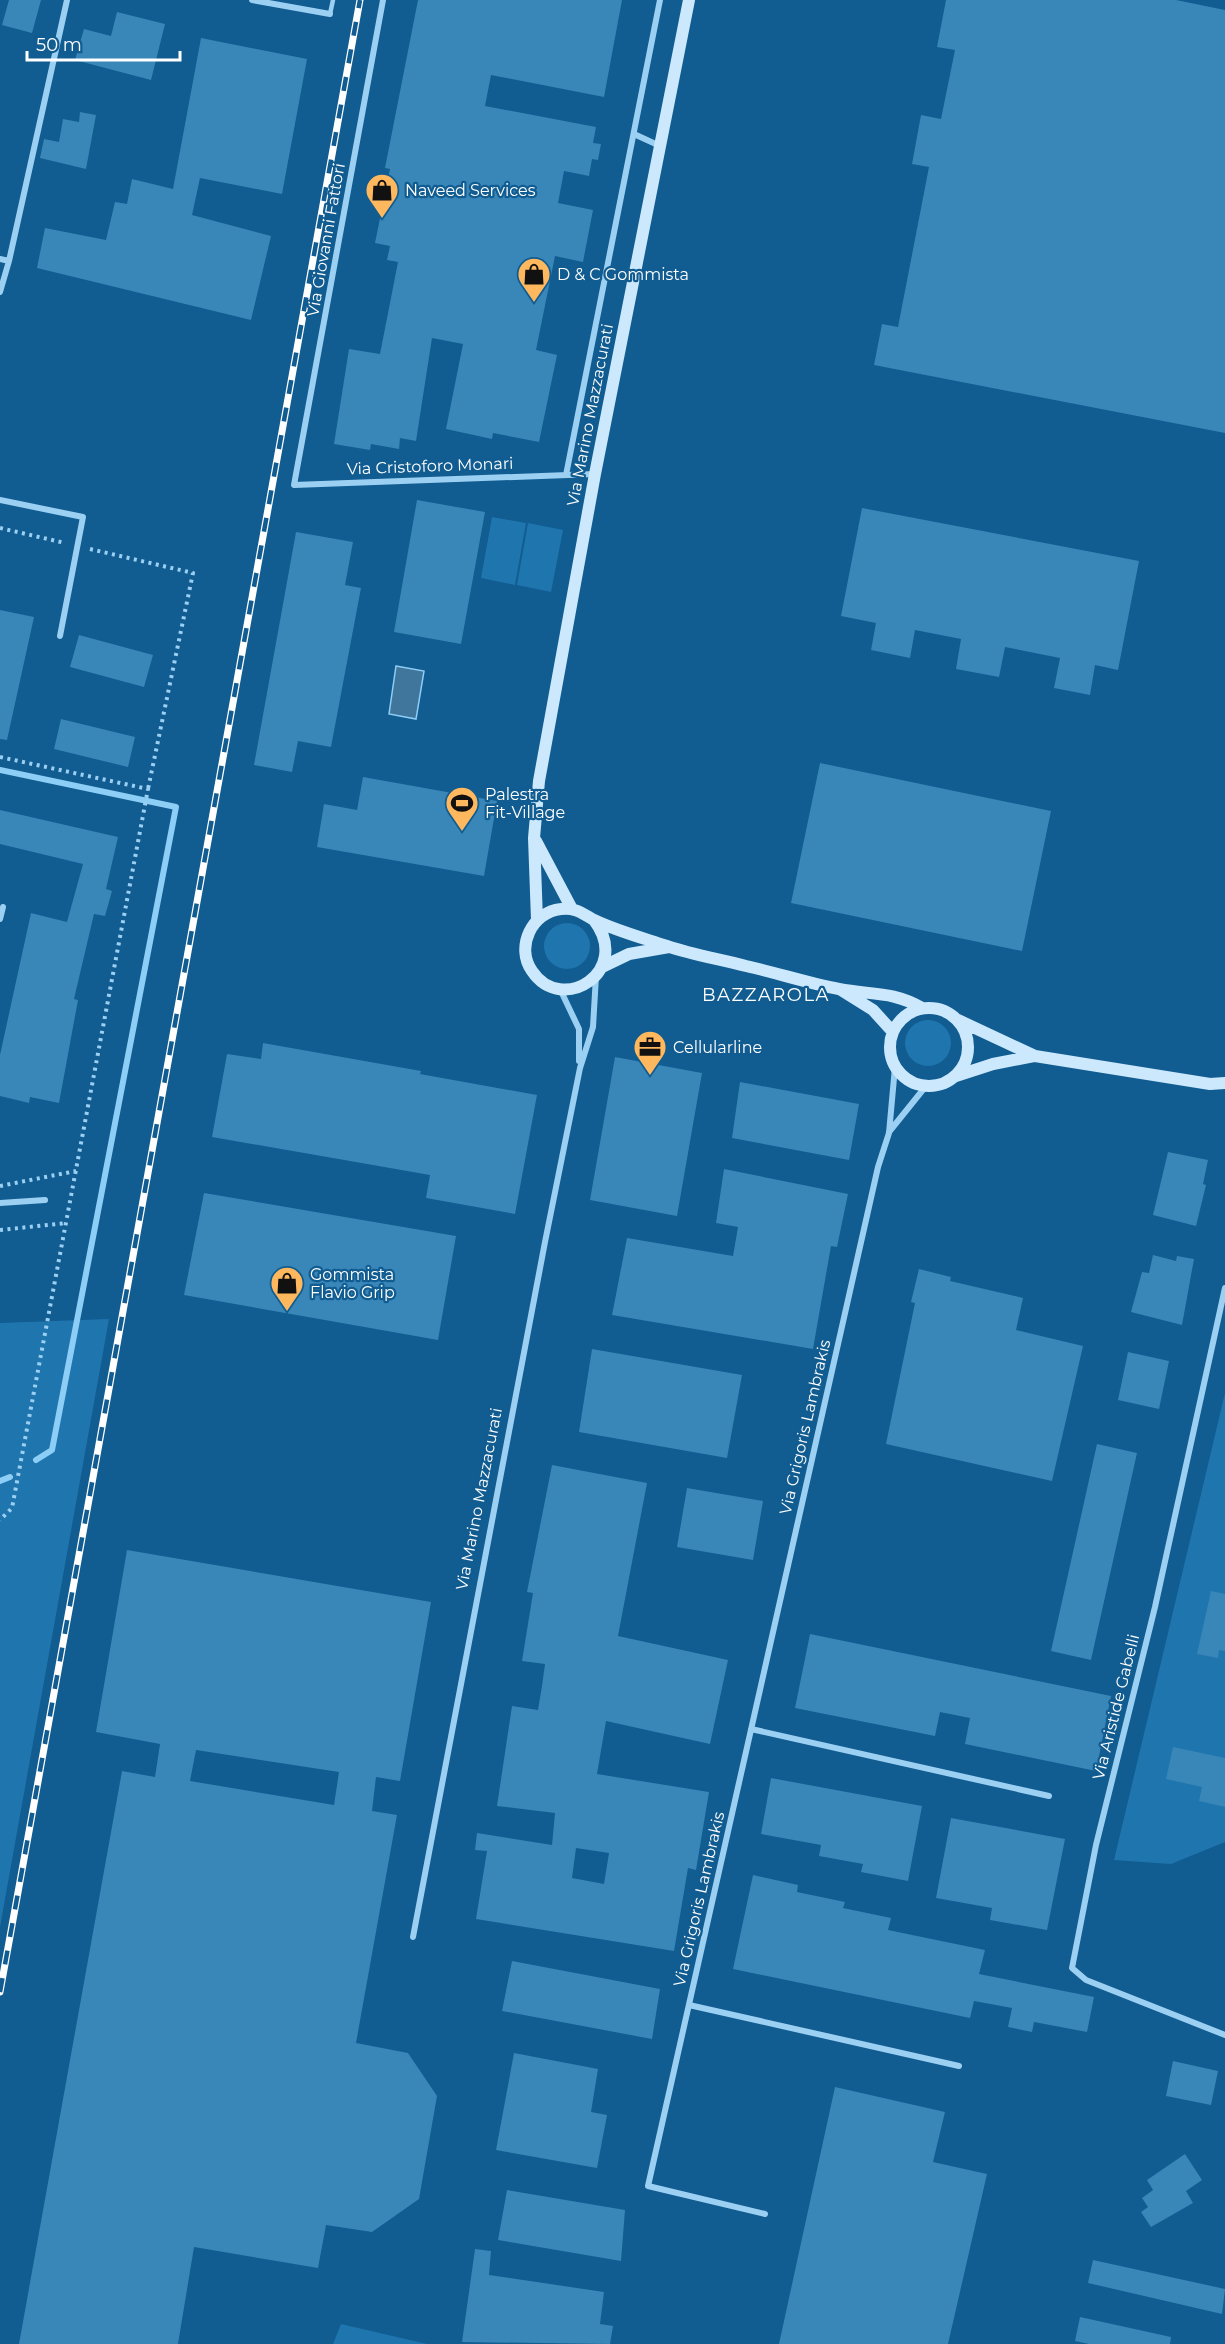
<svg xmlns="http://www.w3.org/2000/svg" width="1225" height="2344" viewBox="0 0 1225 2344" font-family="Montserrat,sans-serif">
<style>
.green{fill:#1f75ae}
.water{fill:#40769c;stroke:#8dcef6;stroke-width:1.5}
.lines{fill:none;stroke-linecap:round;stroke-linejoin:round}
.stream{stroke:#8dcef6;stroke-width:6}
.building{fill:#3986b9;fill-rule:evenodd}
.path{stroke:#9cd0f3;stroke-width:4;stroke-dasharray:3 4.5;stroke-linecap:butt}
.lane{stroke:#9cd0f3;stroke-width:4.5}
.street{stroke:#9cd0f3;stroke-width:6}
.secondary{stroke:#cbe8fd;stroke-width:12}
.rail-casing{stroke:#fff;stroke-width:7}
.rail{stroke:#115c91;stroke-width:4.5;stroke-dasharray:14;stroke-linecap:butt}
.labels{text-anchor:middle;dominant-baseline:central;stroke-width:4.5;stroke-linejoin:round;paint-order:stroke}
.poi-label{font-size:16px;fill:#fff;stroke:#115c91;text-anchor:start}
.street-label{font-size:16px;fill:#fff;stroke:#115c91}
.neighbourhood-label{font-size:18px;letter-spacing:1.5px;fill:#fff;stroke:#115c91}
</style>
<rect width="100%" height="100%" fill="#115c91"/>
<path class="green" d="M492,517L526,523L515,585L481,578Z
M528,523L563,530L551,592L517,585Z
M544 946a23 23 0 1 1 46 0a23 23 0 1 1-46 0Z
M905 1043a23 23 0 1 1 46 0a23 23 0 1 1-46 0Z
M109,1319L0,1927V1323Z
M1225,1393V1842L1171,1864L1114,1860Z
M341,2324L427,2344H333Z"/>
<path class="water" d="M396,666L424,671L416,719L389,714Z"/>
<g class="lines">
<path class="stream" d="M0,770L176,807L52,1450L36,1460
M0,1481L10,1477"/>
</g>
<path class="building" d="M9,0H41L32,33L2,25Z
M418,0H622L604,97L491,75L485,106L596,127L593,143L601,144L598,160L592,159L589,176L564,171L558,203L593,210L583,262L555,256L536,350L557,355L539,442L493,433L492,439L446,429L463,344L432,338L416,441L400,438L399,449L371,444L370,450L334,444L349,349L380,354L398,262L387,260L390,246L375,243L390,169L385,168Z
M946,0H1176L1225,10V433L874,365L882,324L898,327L929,167L912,164L921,115L941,119L955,50L937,47Z
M117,12L165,24L151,80L75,60L84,29L111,36Z
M201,38L307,59L282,194L200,178L192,215L271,236L251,320L37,268L45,228L106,240L115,202L127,204L132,179L173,189Z
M80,112L96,115L86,169L40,158L44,139L59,142L63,119L79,122Z
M417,500L485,512L461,644L394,632Z
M862,508L1139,561L1118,670L1095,665L1090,695L1054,688L1060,658L1005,647L999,677L956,669L961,639L915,630L910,658L871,650L876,623L841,616Z
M296,532L353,542L345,585L361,588L331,747L298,741L292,772L254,765Z
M0,610L34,617L7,740L0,739Z
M79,635L153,655L144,687L70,667Z
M61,719L135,737L128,767L54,749Z
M820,763L1051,811L1022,951L791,903Z
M363,777L497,801L484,876L317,847L324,804L357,810Z
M0,810L118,837L106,889L112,891L105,916L94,914L74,999L78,1000L59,1103L30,1097L29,1103L0,1096V1055L31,913L67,922L83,864L0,844Z
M263,1043L421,1071L420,1074L537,1095L515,1214L426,1198L430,1175L212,1137L227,1054L261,1059Z
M615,1057L702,1073L677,1216L590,1200Z
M740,1082L859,1104L849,1160L732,1138Z
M1168,1152L1208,1160L1203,1184L1206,1185L1196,1226L1153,1215Z
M724,1169L848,1194L837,1247L831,1246L813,1349L612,1315L627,1238L733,1256L738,1227L716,1223Z
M204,1193L456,1236L438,1340L184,1295Z
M1153,1255L1176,1261L1177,1256L1194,1259L1182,1325L1131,1312L1142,1272L1149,1273Z
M919,1269L951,1277L950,1281L1023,1298L1016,1330L1083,1346L1052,1481L886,1444L915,1303L911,1302Z
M592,1349L742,1375L727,1458L579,1432Z
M1128,1352L1169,1361L1159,1409L1118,1400Z
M1097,1444L1137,1453L1091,1660L1051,1651Z
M552,1465L647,1483L618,1636L728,1660L710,1744L606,1721L597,1774L709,1792L696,1870L688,1868L674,1951L476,1919L487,1851L475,1850L477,1833L552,1845L555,1813L497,1806L512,1706L538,1710L542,1686L545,1664L522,1661L533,1593L527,1592ZM576,1848L609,1853L604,1884L572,1878Z
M687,1488L763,1501L753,1560L677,1547Z
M127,1550L431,1602L400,1781L376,1777L372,1811L397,1815L356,2043L408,2053L437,2096L419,2199L372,2232L326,2225L318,2268L194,2247L178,2344H19L122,1771L155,1777L160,1744L96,1732ZM196,1750L339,1772L334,1805L190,1781Z
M1211,1591L1225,1594V1651L1219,1650L1218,1658L1197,1654Z
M810,1634L1111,1696L1096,1771L965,1744L970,1718L940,1712L935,1736L795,1708Z
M1173,1747L1225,1758V1807L1199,1801L1202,1787L1166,1779Z
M771,1778L922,1806L908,1881L861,1872L863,1864L819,1856L821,1845L761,1834Z
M951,1818L1065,1839L1047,1930L990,1920L992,1908L936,1898Z
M753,1875L798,1885L797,1892L845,1902L843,1908L891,1918L888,1930L985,1950L979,1974L1094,1997L1087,2032L1034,2022L1032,2032L1008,2027L1012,2008L974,2001L970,2018L733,1969Z
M512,1961L660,1989L652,2039L502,2011Z
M514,2053L598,2069L591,2112L607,2115L597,2168L496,2150Z
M1173,2061L1218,2071L1211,2105L1166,2096Z
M835,2087L945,2112L933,2162L987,2174L948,2344H779Z
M1185,2154L1202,2180L1186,2191L1193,2203L1151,2227L1141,2212L1148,2207L1142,2198L1153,2190L1147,2180Z
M507,2190L625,2210L621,2261L498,2240Z
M475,2249L491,2251L489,2275L604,2292L600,2324L613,2326L610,2344L462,2342Z
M1093,2260L1225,2289L1222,2314L1088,2283Z
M1080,2317L1171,2337L1170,2344H1089L1075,2341Z"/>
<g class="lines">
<path class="path" d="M0,528L65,543
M90,549L193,573L148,789
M0,757L148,789L12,1508L0,1520
M0,1186L76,1171
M0,1230L67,1223"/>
<path class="lane" d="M330,14L333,0"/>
<path class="street" d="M252,0L330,14
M383,0L294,485L595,474
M634,134L660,146
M0,259L9,261L67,0
M0,292L9,261
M566,475L660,0
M0,500L83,517L60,636
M0,919L3,907
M560,989L579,1029V1061
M889,1132L926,1086
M0,1203L45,1200
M1225,1288L1155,1607L1096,1845L1072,1968L1086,1980L1225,2035
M751,1729L1049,1796
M413,1937L545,1242L580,1068L593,1027L596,976
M689,2005L959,2066
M765,2214L648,2186L878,1167L889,1133L895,1067"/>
<path class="secondary" d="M536,841L572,909
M537,920L534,838L539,781L595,474L689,0
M594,920C633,971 562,1016 532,971C515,947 532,912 561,909C575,907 583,914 594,920C617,931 643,938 667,946C693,955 720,959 746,966C777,973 808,983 839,989C871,995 893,991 922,1008
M602,967L629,954L669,947
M841,990L873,1010L892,1031
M890 1047a39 39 0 1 1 78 0a39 39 0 1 1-78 0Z
M958,1020L1035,1056L1210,1084L1225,1083
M956,1076L993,1064L1034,1056"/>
<defs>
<path id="rail" d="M0,1992L360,0"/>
</defs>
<use href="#rail" class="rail-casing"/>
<use href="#rail" class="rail"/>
</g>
<defs>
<symbol id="shop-pin" viewBox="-11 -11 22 30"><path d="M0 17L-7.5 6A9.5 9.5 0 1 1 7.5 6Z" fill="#ffb85d" stroke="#115c91"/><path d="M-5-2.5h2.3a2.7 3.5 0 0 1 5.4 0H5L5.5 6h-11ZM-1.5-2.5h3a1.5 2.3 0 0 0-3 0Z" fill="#111"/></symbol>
<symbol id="stadium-pin" viewBox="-11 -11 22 30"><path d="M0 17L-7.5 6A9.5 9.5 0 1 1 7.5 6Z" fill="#ffb85d" stroke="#115c91"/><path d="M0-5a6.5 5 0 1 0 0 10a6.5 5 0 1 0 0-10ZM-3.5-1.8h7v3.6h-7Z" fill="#111"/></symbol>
<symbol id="office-pin" viewBox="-11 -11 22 30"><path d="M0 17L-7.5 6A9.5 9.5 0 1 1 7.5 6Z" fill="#ffb85d" stroke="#115c91"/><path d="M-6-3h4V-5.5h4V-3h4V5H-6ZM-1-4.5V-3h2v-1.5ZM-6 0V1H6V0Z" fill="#111"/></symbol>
</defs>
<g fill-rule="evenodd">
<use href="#shop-pin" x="363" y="171" width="38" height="52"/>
<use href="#shop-pin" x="515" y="255" width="38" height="52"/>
<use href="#stadium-pin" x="443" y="784" width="38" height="52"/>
<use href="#office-pin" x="631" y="1028" width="38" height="52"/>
<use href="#shop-pin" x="268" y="1264" width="38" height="52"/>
</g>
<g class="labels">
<g class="poi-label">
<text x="405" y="190">Naveed Services</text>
<text x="557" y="274">D &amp; C Gommista</text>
<text x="485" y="794">Palestra<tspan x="485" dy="18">Fit-Village</tspan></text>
<text x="673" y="1047">Cellularline</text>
<text x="310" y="1274">Gommista<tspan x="310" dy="18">Flavio Grip</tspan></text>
</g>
<g class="street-label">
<text transform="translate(326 240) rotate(-80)">Via Giovanni Fattori</text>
<text transform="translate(590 415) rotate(-79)">Via Marino Mazzacurati</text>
<text transform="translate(430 466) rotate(-2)">Via Cristoforo Monari</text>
<text transform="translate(805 1427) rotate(-77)">Via Grigoris Lambrakis</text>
<text transform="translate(479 1499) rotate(-79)">Via Marino Mazzacurati</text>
<text transform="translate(1116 1707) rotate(-76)">Via Aristide Gabelli</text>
<text transform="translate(699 1899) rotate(-77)">Via Grigoris Lambrakis</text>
</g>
<g class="neighbourhood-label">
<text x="766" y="995">BAZZAROLA</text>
</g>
</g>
<path d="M27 51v9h153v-9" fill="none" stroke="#ffffff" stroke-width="3"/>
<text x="36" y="51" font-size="18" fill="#ffffff" stroke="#115c91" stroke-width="4.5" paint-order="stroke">50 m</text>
</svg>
